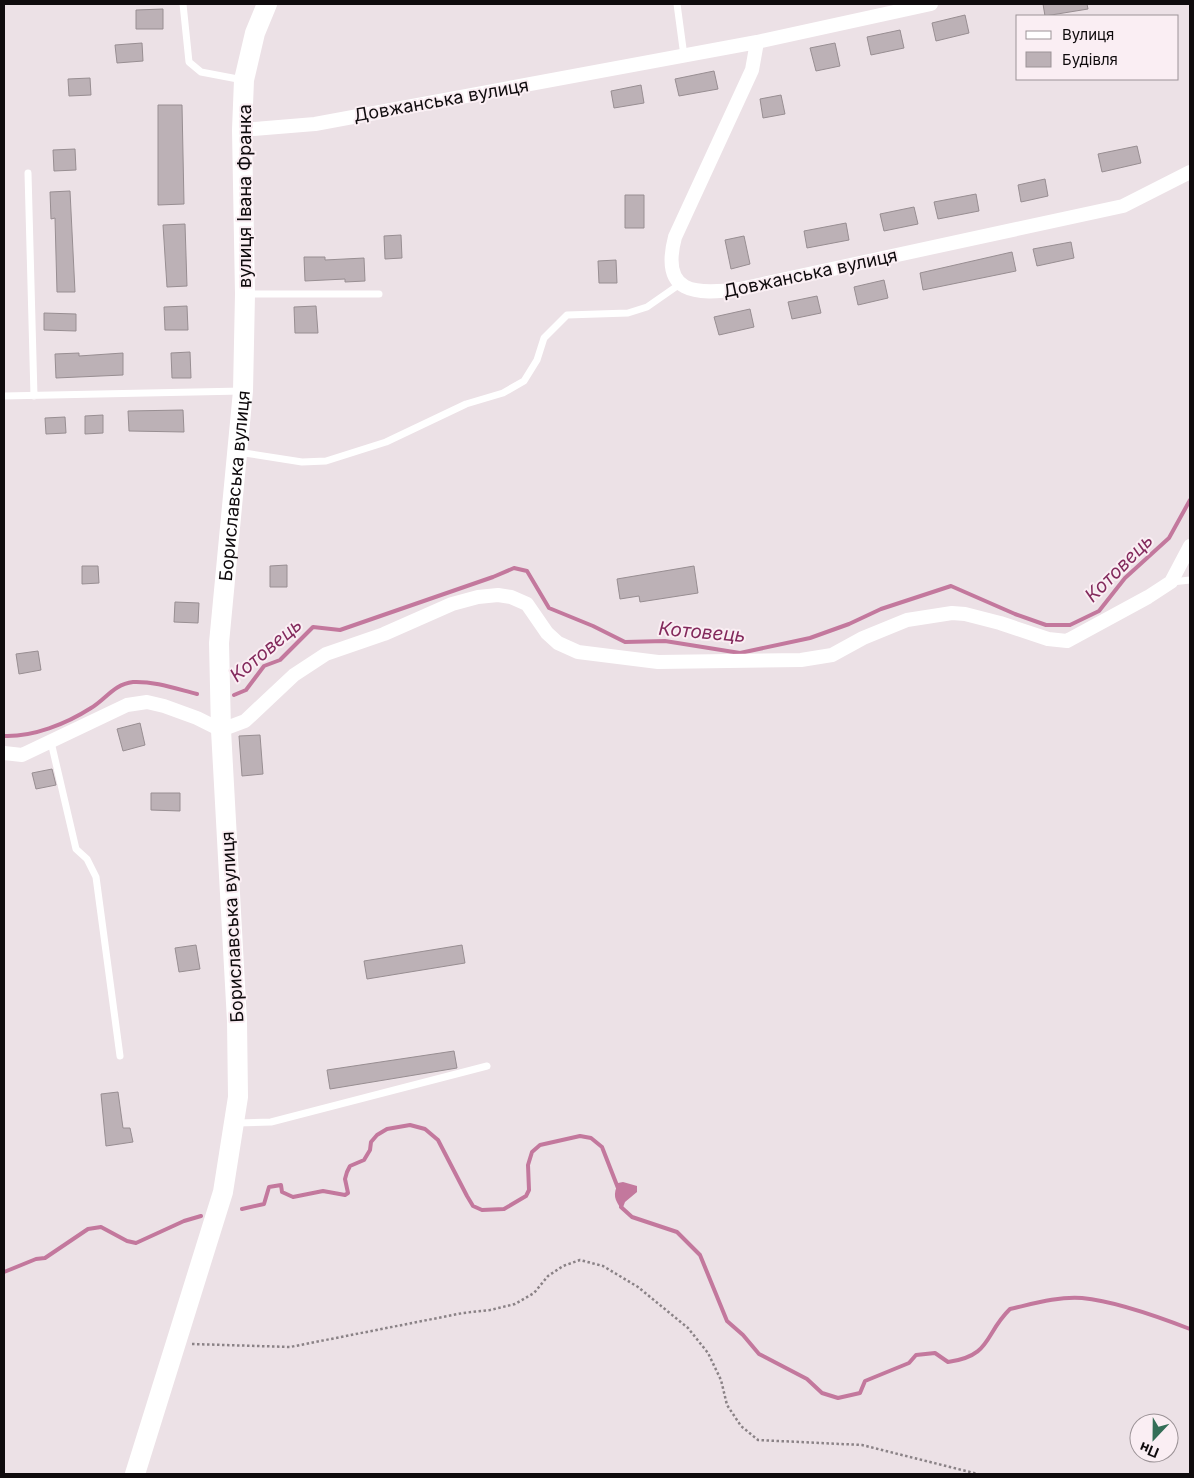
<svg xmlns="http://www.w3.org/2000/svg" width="1194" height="1478" viewBox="0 0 1194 1478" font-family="Inter,sans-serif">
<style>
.water{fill:#c3789d}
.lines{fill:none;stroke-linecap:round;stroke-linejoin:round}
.stream{stroke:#c3789d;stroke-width:4}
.building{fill:#bcb1b6;stroke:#988e92}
.path{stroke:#8a8286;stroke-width:2.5;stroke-dasharray:2.5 2.5;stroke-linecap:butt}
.service{stroke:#fff;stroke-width:7}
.minor{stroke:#fff;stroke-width:14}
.secondary{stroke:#fff;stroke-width:20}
.labels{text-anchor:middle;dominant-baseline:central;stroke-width:4;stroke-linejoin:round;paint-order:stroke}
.street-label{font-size:18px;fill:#0f0b0d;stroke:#faeef3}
.water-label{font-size:19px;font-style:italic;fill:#83295c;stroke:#faeef3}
</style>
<rect width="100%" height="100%" fill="#ece1e6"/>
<path class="water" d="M623,1182L637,1186V1192L625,1202L622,1210C614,1199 613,1195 618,1183Z"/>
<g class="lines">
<path class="stream" d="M234,695L246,690L264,666L280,660L313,627L340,630L493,577L514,568L527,571L549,608L593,626L625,642L665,641L740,653L810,638L849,624L881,609L951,586L1015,614L1046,625H1070L1099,611L1125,578L1169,538L1190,500
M4,736C33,737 66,724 91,708C106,699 114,684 133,682C154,681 177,689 197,694
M621,1207L632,1217L677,1232L700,1255L727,1321L743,1335L759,1354L807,1379L822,1393L838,1398L860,1393L865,1381L909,1363L916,1355L935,1353L948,1362C992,1356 984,1334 1010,1309C1032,1304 1059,1296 1082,1298C1115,1301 1159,1317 1190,1329
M242,1209L264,1204L269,1187L281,1185L282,1192L293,1197L323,1191L345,1195L348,1193L345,1179L347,1172L350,1166L364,1160L370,1150L371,1142L377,1135L387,1129L410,1125L425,1129L438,1140L467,1196L473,1206L482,1210L504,1209L526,1196L529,1190L528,1165L532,1152L540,1145L580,1136L591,1138L602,1147L618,1188
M4,1272L36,1259L45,1258L88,1229L101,1227L127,1241L136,1243L184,1221L201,1216"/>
</g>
<path class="building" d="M1043,4H1087L1088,9L1045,16Z
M163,9V29H136V10Z
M965,15L969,33L936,41L932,23Z
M900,30L904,48L871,55L867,37Z
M142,43L143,61L117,63L115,45Z
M835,43L840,66L816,71L810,48Z
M714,71L718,89L679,96L675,79Z
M90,78L91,95L69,96L68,79Z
M641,85L644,103L614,108L611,91Z
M781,95L785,114L763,118L760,99Z
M158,105H182L184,204L158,205Z
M1137,146L1141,163L1102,172L1098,154Z
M75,149L76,170L54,171L53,150Z
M1045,179L1048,196L1021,202L1018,185Z
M70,191L75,292H57L55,218L51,219L50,192Z
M976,194L979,211L938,219L934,202Z
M625,195H644V228H625Z
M914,207L918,224L884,231L880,214Z
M846,223L849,240L807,248L804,231Z
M185,224L187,286L167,287L163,225Z
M401,235L402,258L385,259L384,236Z
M744,236L750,264L731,269L725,240Z
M1071,242L1074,258L1037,266L1033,249Z
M1012,252L1016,271L923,290L920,273Z
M304,257H325V260L364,258L365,281L345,282V279L305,281Z
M616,260L617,283H599L598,261Z
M884,280L888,298L858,305L854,287Z
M817,296L821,313L792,319L788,302Z
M187,306L188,330H165L164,307Z
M316,306L318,333H295L294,307Z
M750,309L754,327L719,335L714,317Z
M44,313L76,314V331L44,330Z
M190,352L191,378H172L171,353Z
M79,353V356L123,353V375L56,378L55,354Z
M183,410L184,432L129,431L128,411Z
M103,415V433L85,434V416Z
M65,417L66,433L46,434L45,418Z
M287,565V587H270V566Z
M82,566H98L99,583L82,584Z
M694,566L698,593L640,602L639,596L620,599L617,579Z
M175,602L199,603L198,623L174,622Z
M38,651L41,670L19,674L16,654Z
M140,723L145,745L123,751L117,729Z
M260,735L263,774L242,776L239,736Z
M52,769L56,785L36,789L32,773Z
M151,793H180V811L151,810Z
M196,945L200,969L179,972L175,948Z
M462,945L465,963L367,979L364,961Z
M454,1051L457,1068L330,1089L327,1070Z
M118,1092L123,1128H130L133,1142L106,1146L101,1094Z"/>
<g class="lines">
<path class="path" d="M192,1344L290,1347L463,1313L490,1310L515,1304L534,1293L548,1276L563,1266L580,1260L603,1266L638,1287L688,1328L708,1353L721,1380L727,1405L741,1426L758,1440L862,1445L978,1474"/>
<path class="service" d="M183,4L189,62L201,72L243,80
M677,4L684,56
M28,173L34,396
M246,294H379
M4,396L242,391
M238,452L302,462L326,461L386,442L466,404L503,393L524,381L537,360L544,338L567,315L628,313L647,307L680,284
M1172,582L1190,580
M51,742L76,849L87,859L96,877L120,1056
M237,1123L271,1122L487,1066"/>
<path class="minor" d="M757,42L752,70L675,237C660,294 695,295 740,289L1123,206L1190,172
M242,130L315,124L757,42L931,4
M4,753L22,755L127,705L147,702L164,706L197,718L221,730L245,721L294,675L326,654L384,634L452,604L478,597L498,595L511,597L527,604L547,633L558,643L578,652L658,662L801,660L832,655L863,638L907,620L952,613L965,614L1000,623L1048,639L1067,641L1148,597L1171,582L1190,546"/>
<path class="secondary" id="s1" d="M135,1474L223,1192L238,1097L237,1021L221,730L219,643L243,391L245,294L242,130L244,80L255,33L267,4"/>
</g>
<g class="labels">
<g class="street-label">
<text transform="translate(441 100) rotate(-10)">Довжанська вулиця</text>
<text transform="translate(244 196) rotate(-90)">вулиця Івана Франка</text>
<text transform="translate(810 273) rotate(-12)">Довжанська вулиця</text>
<text stroke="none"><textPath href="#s1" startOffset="1004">Бориславська вулиця</textPath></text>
<text transform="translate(232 927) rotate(-93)">Бориславська вулиця</text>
</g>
<g class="water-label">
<text transform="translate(1119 568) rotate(-45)">Котовець</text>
<text transform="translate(702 632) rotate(5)">Котовець</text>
<text transform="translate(266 650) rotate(-40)">Котовець</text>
</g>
</g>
<rect width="1194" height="1478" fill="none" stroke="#0f0b0d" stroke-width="10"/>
<rect x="1016" y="15" width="162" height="65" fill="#faeef3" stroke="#9c9397"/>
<rect x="1026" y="31" width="25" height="8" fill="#ffffff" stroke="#9c9397"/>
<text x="1062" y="40" font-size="15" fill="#0f0b0d">Вулиця</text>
<rect x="1026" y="52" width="25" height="15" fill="#bcb1b6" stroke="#9c9397"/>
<text x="1062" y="65" font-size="15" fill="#0f0b0d">Будівля</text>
<g transform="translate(1154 1438) rotate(202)"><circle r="24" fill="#faeef3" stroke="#9c9397"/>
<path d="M0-4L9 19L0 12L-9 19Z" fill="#346e57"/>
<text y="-8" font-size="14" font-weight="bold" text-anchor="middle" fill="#0f0b0d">Пн</text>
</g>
</svg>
